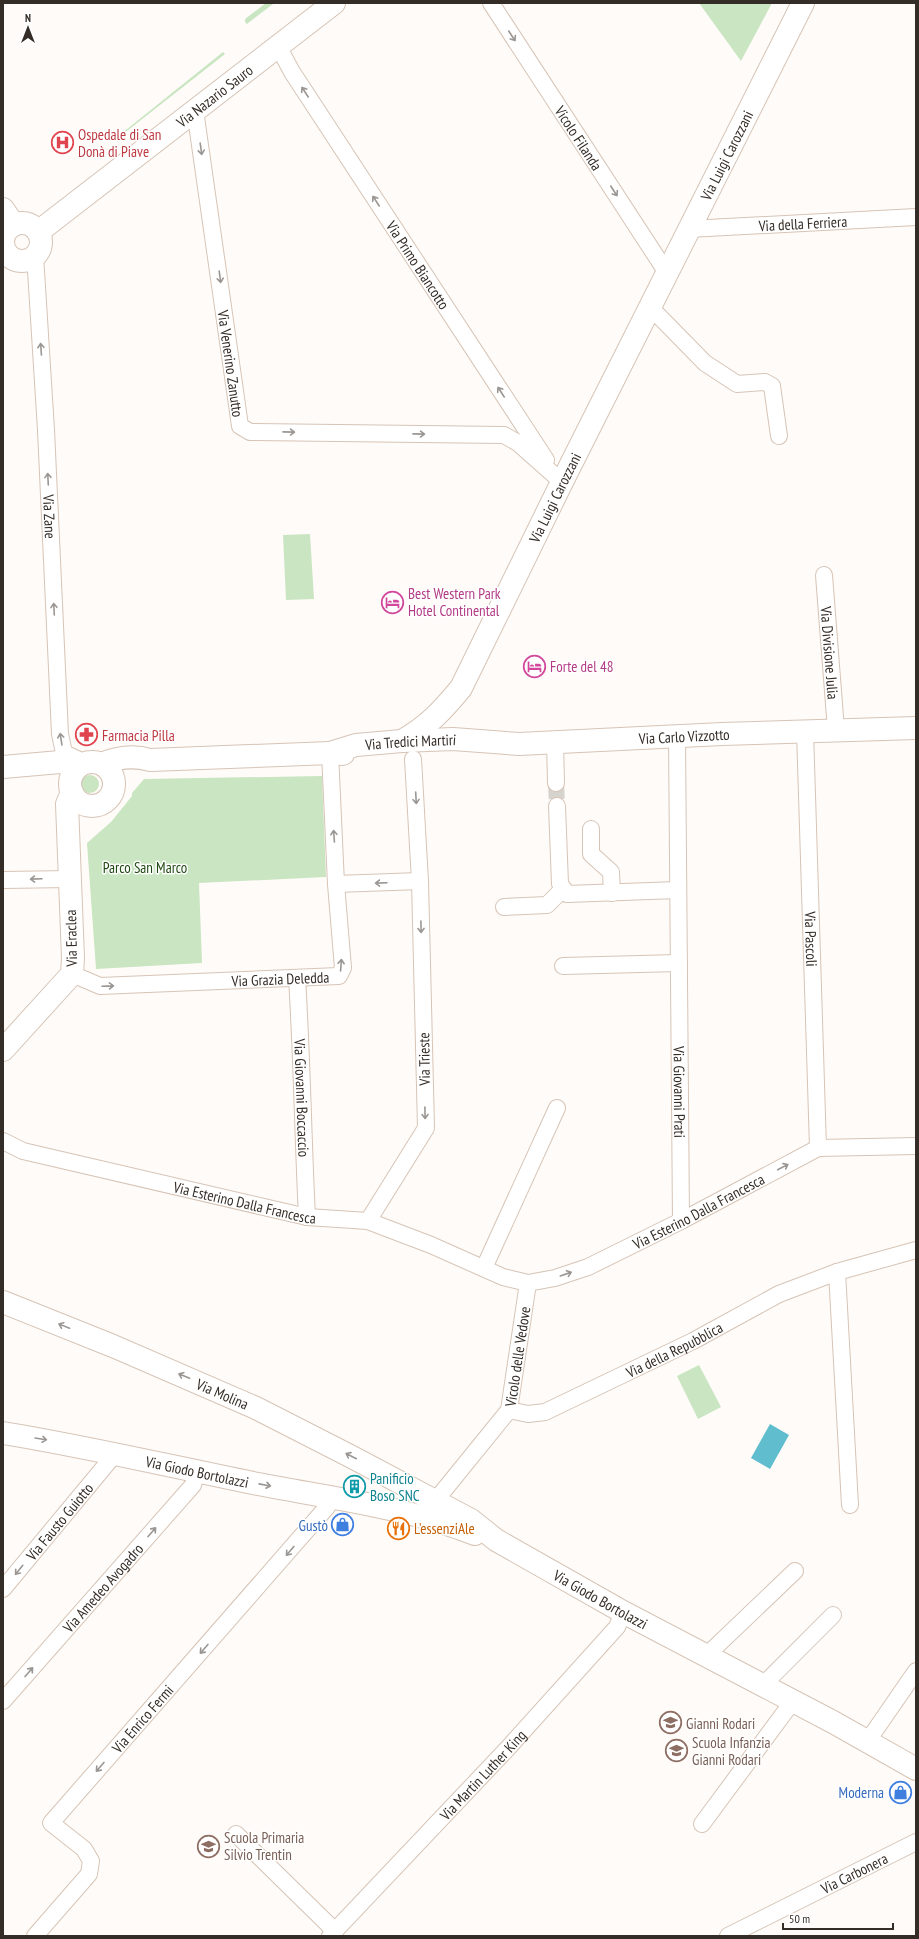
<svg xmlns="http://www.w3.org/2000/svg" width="919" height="1939" viewBox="0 0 919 1939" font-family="'PT Sans Narrow',sans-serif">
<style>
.green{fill:#c9e5c1}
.water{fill:#5fbdcd}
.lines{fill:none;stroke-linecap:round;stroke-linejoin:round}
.street-tunnel{stroke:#d6d2ce;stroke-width:16;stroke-dasharray:16 8;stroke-linecap:butt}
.street-casing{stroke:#d6c4b6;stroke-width:18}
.secondary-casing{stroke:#d6c4b6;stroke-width:24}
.street{stroke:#fff;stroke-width:16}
.secondary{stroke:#fff;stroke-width:22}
.oneway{stroke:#9a9693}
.labels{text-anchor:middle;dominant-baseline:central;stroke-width:3;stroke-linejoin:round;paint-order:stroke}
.street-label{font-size:15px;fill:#342d27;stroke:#fff}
.health-label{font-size:15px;fill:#be3a42;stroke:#fff;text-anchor:start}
.hotel-label{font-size:15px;fill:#b23c85;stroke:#fff;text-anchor:start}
.park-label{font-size:15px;fill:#1e4911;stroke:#fff}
.culture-label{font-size:15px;fill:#0d838f;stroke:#fff;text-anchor:start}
.shop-label{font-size:15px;fill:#366cbe;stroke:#fff;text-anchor:end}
.food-label{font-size:15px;fill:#c56008;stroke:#fff;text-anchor:start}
.education-label{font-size:15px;fill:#785e54;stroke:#fff;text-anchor:start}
</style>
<rect width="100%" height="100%" fill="#fffbf8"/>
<path class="green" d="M266,3L273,4L247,24L245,22V19Z
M699,3H772L741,61Z
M223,52L225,54L118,138H116Z
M310,534L314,599L286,600L283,535Z
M81 784a9 9 0 1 1 18 0a9 9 0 1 1-18 0Z
M322,776L326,877L199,883L202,963L96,969L87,843L111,822L132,796V793L144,779Z
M699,1365L721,1407L698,1419L677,1376Z"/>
<path class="water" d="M770,1424L789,1435L770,1469L751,1458Z"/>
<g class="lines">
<path class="street-tunnel" d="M556,783L557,806"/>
<defs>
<g id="street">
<path id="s1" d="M491,3L667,273"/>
<path id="s2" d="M278,46L292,72L546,460"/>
<path id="s3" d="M195,110L240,426L250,432L504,435L518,443L562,482"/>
<path id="s4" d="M689,229L916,217"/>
<path id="s5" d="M35,255L46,430L60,734L64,753L81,761"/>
<path d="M650,307L705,363L737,384L765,382L772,386L779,436"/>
<path id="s6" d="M824,575L836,730"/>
<path id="s7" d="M805,731L818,1148"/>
<path id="s8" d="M677,736L681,1221"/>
<path d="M555,742L556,783"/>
<path d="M557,806L560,884L567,894L678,890"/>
<path d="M591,829V854L611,872L612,893"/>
<path d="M3,880L70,879"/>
<path d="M336,884L420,881"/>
<path d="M504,907L547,905L563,889"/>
<path d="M563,966L679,963"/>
<path id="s9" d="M72,974L100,986L339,976L343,968L336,884L330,753"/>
<path id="s10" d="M297,978C302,1058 303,1138 307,1217"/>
<path id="s11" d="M3,1141L23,1151L307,1217L368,1221L431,1245L503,1277L528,1283L555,1278L588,1267L681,1221L818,1148L916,1146"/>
<path d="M368,1221L426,1128L420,881L413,759"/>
<path d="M484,1268L557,1108"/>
<path d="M837,1272L850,1505"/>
<path id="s12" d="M509,1410L528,1414L545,1412L693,1341L779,1294L837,1272L916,1250"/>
<path id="s13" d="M436,1500L509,1410L528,1283"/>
<path id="s14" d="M3,1589L110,1460L113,1453"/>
<path d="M706,1656L795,1571"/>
<path d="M763,1685L833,1615"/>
<path id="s15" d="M3,1701L193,1485L197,1472"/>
<path d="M867,1742L916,1671"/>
<path d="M702,1824L793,1701"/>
<path d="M236,1834L335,1931"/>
<path id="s16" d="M35,1936L89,1874L91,1861L84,1849L51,1823L327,1507L332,1499"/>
<path id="s17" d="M330,1936L508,1748L617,1627L623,1612"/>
<path id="s18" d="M728,1936L916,1842"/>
</g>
<g id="secondary">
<path d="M3,209L14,225"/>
<circle cx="22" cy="242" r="19"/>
<path id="s19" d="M38,232L334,3"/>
<path id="s20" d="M402,741C428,726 442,711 461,688L562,482L803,3"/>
<path id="s21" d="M330,753L356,745L402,741L453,739L519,744L722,734L916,728"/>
<circle cx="92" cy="784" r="22"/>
<path d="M102,764C118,757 133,755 150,760L330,753L343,754"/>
<path d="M3,767L60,762L81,764"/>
<path d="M3,1050L72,974L73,958L67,804L72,792"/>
<path id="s22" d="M3,1302L113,1346L256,1408L350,1456L471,1520L496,1540L623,1612L833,1722L916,1769"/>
<path id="s23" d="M3,1433C89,1447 173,1467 258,1484C330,1498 406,1507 475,1534"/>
</g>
</defs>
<use href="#street" class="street-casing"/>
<use href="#secondary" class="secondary-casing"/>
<use href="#street" class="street"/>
<use href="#secondary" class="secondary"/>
</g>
<defs><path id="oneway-shaft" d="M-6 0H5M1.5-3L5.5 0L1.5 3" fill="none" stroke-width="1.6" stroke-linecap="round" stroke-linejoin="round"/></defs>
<g class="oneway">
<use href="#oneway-shaft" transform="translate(512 36) rotate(57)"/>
<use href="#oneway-shaft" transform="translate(305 92) rotate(-123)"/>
<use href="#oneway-shaft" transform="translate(201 149) rotate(82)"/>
<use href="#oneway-shaft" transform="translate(614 191) rotate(57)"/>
<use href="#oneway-shaft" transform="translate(376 201) rotate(-123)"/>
<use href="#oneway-shaft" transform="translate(220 277) rotate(82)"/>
<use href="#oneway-shaft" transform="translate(41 349) rotate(-94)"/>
<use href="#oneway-shaft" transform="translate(501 392) rotate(-123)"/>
<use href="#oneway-shaft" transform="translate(289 432) rotate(1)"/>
<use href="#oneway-shaft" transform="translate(419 434) rotate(1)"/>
<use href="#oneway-shaft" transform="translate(48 479) rotate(-93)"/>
<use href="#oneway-shaft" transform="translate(54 609) rotate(-93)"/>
<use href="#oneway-shaft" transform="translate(61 739) rotate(-99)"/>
<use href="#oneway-shaft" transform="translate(416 798) rotate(87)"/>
<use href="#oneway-shaft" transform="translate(334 836) rotate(-94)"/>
<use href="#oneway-shaft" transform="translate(36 879) rotate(178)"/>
<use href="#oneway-shaft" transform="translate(381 883) rotate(178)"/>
<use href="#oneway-shaft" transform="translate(421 927) rotate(89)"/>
<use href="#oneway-shaft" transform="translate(341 965) rotate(-86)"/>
<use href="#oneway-shaft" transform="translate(108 986) rotate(-2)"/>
<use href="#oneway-shaft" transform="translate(425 1113) rotate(89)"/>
<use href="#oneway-shaft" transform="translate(783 1167) rotate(-28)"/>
<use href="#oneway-shaft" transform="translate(566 1274) rotate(-19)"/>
<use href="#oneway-shaft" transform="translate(64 1326) rotate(-158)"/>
<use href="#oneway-shaft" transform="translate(184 1376) rotate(-157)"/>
<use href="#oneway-shaft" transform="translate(41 1439) rotate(9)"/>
<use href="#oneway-shaft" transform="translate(351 1456) rotate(-153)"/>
<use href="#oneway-shaft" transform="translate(265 1485) rotate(11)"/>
<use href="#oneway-shaft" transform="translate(152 1532) rotate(-49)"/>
<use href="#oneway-shaft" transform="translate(290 1551) rotate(130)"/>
<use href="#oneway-shaft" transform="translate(19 1570) rotate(129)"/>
<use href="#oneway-shaft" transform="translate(204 1649) rotate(131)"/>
<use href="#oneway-shaft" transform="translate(29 1672) rotate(-49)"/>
<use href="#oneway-shaft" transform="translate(100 1767) rotate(131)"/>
</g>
<defs>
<symbol id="hospital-ring" viewBox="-11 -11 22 22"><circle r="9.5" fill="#fff" stroke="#e0444e" stroke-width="1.5"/><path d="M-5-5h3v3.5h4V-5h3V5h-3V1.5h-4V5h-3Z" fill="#e0444e"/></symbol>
<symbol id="hotel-ring" viewBox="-11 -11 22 22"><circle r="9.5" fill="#fff" stroke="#d1479c" stroke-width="1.5"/><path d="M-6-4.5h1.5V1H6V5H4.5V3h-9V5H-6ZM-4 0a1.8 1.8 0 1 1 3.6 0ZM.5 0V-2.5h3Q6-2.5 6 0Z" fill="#d1479c"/></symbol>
<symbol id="pharmacy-ring" viewBox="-11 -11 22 22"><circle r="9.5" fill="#fff" stroke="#e0444e" stroke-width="1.5"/><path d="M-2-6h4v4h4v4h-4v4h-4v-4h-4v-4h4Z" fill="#e0444e"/></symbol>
<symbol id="building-ring" viewBox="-11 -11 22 22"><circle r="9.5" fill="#fff" stroke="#0f9aa8" stroke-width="1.5"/><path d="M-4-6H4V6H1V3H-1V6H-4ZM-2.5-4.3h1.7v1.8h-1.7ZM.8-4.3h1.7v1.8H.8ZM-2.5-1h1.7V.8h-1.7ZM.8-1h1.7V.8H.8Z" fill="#0f9aa8"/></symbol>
<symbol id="shop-ring" viewBox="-11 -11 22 22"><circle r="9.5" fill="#fff" stroke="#3f7fe0" stroke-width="1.5"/><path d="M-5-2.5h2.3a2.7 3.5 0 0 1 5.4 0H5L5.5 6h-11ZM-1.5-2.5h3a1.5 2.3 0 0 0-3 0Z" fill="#3f7fe0"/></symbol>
<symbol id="restaurant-ring" viewBox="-11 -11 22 22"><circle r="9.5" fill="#fff" stroke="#e8710a" stroke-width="1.5"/><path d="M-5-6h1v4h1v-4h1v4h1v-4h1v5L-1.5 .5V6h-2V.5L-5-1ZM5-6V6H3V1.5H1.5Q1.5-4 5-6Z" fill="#e8710a"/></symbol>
<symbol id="school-ring" viewBox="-11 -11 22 22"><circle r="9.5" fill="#fff" stroke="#8d6e63" stroke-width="1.5"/><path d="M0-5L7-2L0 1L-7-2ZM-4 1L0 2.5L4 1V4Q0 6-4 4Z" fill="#8d6e63"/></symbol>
</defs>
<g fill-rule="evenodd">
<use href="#hospital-ring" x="50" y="130" width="25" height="25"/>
<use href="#hotel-ring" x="380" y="590" width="25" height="25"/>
<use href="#hotel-ring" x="522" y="654" width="25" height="25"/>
<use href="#pharmacy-ring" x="74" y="722" width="25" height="25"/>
<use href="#building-ring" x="342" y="1474" width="25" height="25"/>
<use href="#shop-ring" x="330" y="1512" width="25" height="25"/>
<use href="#restaurant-ring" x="386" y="1516" width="25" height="25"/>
<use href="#school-ring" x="658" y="1710" width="25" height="25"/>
<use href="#school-ring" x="664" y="1738" width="25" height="25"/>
<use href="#shop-ring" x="888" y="1780" width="25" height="25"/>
<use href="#school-ring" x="196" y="1834" width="25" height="25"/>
</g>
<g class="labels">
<g class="street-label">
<text stroke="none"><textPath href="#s19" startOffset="223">Via Nazario Sauro</textPath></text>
<text stroke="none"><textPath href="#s1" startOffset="161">Vicolo Filanda</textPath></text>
<text stroke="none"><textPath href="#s20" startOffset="675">Via Luigi Carozzani</textPath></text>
<text stroke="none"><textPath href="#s4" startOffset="114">Via della Ferriera</textPath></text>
<text stroke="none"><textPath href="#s2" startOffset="260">Via Primo Biancotto</textPath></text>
<text stroke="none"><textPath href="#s3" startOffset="256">Via Venerino Zanutto</textPath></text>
<text stroke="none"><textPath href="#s20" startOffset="292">Via Luigi Carozzani</textPath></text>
<text stroke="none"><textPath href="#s5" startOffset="262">Via Zane</textPath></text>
<text stroke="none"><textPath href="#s6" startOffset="78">Via Divisione Julia</textPath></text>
<text stroke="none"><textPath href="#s21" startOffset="356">Via Carlo Vizzotto</textPath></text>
<text stroke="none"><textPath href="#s21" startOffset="82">Via Tredici Martiri</textPath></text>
<text transform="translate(71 938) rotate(-91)">Via Eraclea</text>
<text stroke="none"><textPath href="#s7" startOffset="208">Via Pascoli</textPath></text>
<text stroke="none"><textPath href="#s9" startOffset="211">Via Grazia Deledda</textPath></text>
<text transform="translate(424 1059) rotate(-91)">Via Trieste</text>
<text stroke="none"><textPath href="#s8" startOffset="356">Via Giovanni Prati</textPath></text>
<text stroke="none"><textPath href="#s10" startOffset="120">Via Giovanni Boccaccio</textPath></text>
<text stroke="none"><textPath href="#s11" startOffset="250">Via Esterino Dalla Francesca</textPath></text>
<text stroke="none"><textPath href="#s11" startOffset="733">Via Esterino Dalla Francesca</textPath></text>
<text stroke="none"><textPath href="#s12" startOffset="180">Via della Repubblica</textPath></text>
<text stroke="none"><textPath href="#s13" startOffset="170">Vicolo delle Vedove</textPath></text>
<text stroke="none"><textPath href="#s22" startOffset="238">Via Molina</textPath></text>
<text stroke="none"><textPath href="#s23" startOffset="198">Via Giodo Bortolazzi</textPath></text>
<text stroke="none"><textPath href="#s14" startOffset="88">Via Fausto Guiotto</textPath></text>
<text stroke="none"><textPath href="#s15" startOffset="151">Via Amedeo Avogadro</textPath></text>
<text stroke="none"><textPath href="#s22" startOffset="669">Via Giodo Bortolazzi</textPath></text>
<text stroke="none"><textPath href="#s16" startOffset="290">Via Enrico Fermi</textPath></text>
<text stroke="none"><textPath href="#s17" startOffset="222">Via Martin Luther King</textPath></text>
<text stroke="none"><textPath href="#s18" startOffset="141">Via Carbonera</textPath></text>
</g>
<g class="health-label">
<text x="78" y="134">Ospedale di San<tspan x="78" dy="17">Donà di Piave</tspan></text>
<text x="102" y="735">Farmacia Pilla</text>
</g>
<g class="hotel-label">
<text x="408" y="593">Best Western Park<tspan x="408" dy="17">Hotel Continental</tspan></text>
<text x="550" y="666">Forte del 48</text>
</g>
<g class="park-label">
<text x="145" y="867">Parco San Marco</text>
</g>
<g class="culture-label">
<text x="370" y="1478">Panificio<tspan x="370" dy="17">Boso SNC</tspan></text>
</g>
<g class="shop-label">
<text x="328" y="1525">Gustò</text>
<text x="884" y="1792">Moderna</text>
</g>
<g class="food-label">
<text x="414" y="1528">L'essenziAle</text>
</g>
<g class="education-label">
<text x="686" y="1723">Gianni Rodari</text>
<text x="692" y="1742">Scuola Infanzia<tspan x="692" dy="17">Gianni Rodari</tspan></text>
<text x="224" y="1837">Scuola Primaria<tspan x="224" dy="17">Silvio Trentin</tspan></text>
</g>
</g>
<rect width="919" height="1939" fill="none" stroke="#342d27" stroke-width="8"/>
<g transform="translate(28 28)" stroke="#ffffff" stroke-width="3" paint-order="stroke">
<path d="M0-3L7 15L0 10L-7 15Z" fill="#342d27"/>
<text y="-6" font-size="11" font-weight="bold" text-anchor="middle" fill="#342d27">N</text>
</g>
<path d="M783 1923v6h110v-6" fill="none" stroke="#342d27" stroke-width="2"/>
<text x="789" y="1923" font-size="12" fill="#342d27" stroke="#ffffff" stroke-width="3" paint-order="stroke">50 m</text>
</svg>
